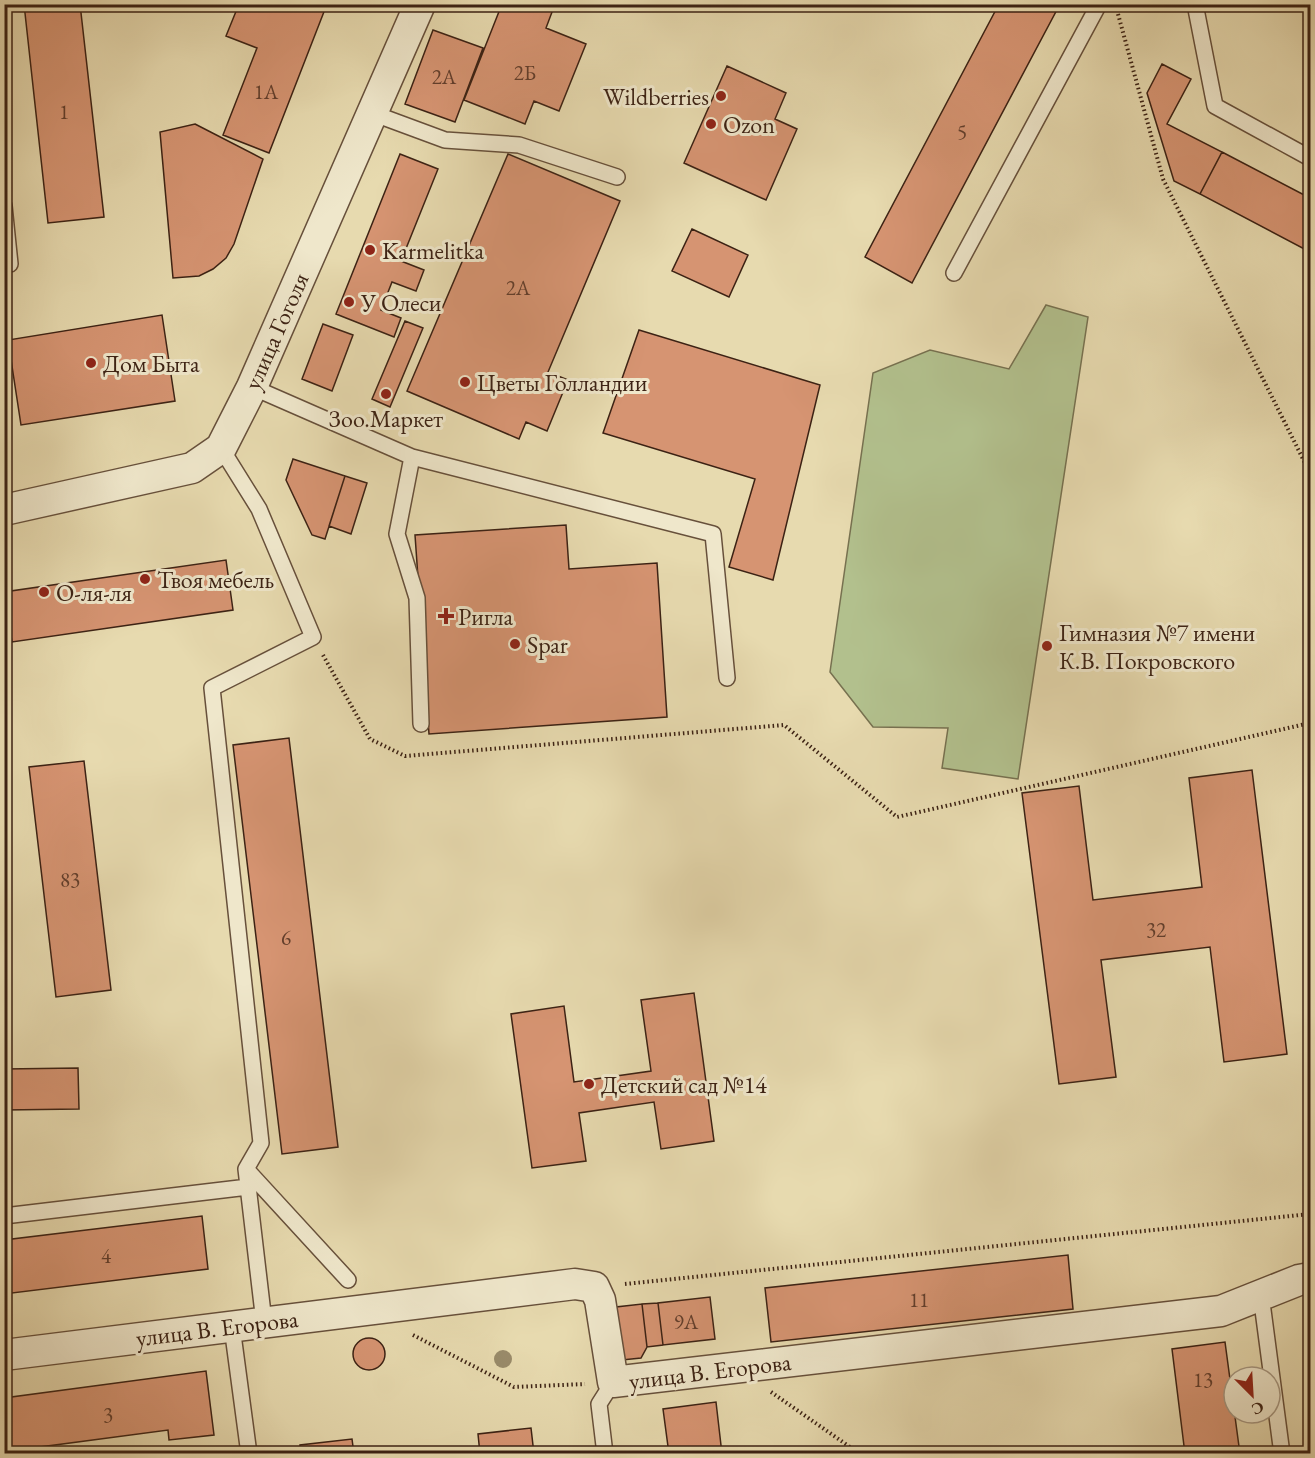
<svg xmlns="http://www.w3.org/2000/svg" width="1315" height="1458" viewBox="0 0 1315 1458" font-family="'EB Garamond',serif">
<style>
.green{fill:#b2c08d;stroke:#777150;stroke-width:1.5}
.building{fill:#d69472;stroke:#3c2214;stroke-width:1.5}
.lines{fill:none;stroke-linecap:round;stroke-linejoin:round}
.lane-casing{stroke:#67503b;stroke-width:18}
.street-casing{stroke:#67503b;stroke-width:33}
.path{stroke:#3c2214;stroke-width:4;stroke-dasharray:1.5 3;stroke-linecap:butt}
.lane{stroke:#efe7cb;stroke-width:15}
.street{stroke:#efe7cb;stroke-width:30}
.tree{fill:#998b6a}
.poi-dot{fill:#8f2418;stroke:#efe7cb;stroke-width:2}
.labels{text-anchor:middle;dominant-baseline:central;stroke-width:6;stroke-linejoin:round;paint-order:stroke}
.number-label{font-size:21px;fill:#623e2c}
.poi-label{font-size:24px;fill:#3c2214;stroke:#efe7cb;text-anchor:start}
.street-label{font-size:24px;fill:#3c2214;stroke:#efe7cb}
</style>
<rect width="100%" height="100%" fill="#e7daaf"/>
<filter id="stains"><feTurbulence type="fractalNoise" baseFrequency=".00333" numOctaves="4"/><feColorMatrix values="0 0 0 0 .2 0 0 0 0 .09 0 0 0 0 .02 0 0 0 .5 -.17"/></filter>
<radialGradient id="worn" r=".72"><stop offset=".6" stop-color="#630" stop-opacity="0"/><stop offset="1" stop-color="#630" stop-opacity=".3"/></radialGradient>
<path class="green" d="M1046,305L1088,317L1018,779L942,768L948,728L873,727L830,672L873,373L930,350L1009,369Z"/>
<path class="building" d="M24,4H80L104,217L48,223Z
M239,4H265L273,8L274,4H327L269,153L223,135L257,48L226,36Z
M502,4H555L546,28L586,44L559,111L534,101L525,124L464,100Z
M999,4H1060L912,283L865,257Z
M433,30L483,48L455,122L405,104Z
M1162,64L1191,79L1167,124L1222,152L1200,194L1174,181L1147,93Z
M727,66L786,93L775,119L797,129L766,200L684,163Z
M195,124L263,159L234,244L226,258L213,269L199,276L173,278L160,132Z
M1222,152L1310,198V252L1200,194Z
M400,154L438,169L401,261L424,270L416,291L392,282L381,310L401,318L394,337L336,314Z
M508,154L620,201L548,372L568,380L547,431L526,422L519,439L407,391Z
M692,229L748,255L729,297L672,271Z
M162,315L175,401L21,425L8,340Z
M405,321L423,328L390,407L372,399Z
M323,324L353,335L332,391L302,379Z
M639,330L820,385L773,580L729,567L755,479L603,433Z
M293,459L345,476L325,539L312,535L286,480Z
M345,476L367,483L351,534L329,526Z
M566,525L569,569L657,563L667,717L429,734L415,535Z
M226,560L233,610L12,642L4,592Z
M289,738L338,1147L282,1154L233,745Z
M84,761L111,990L56,997L29,767Z
M1252,770L1287,1054L1224,1062L1210,947L1101,960L1116,1077L1059,1084L1022,793L1079,786L1093,900L1202,887L1189,778Z
M694,993L714,1141L661,1149L654,1102L579,1113L586,1161L532,1168L511,1014L564,1006L574,1082L651,1071L641,1000Z
M78,1068L79,1109L4,1110V1069Z
M202,1216L208,1269L4,1294V1240Z
M1068,1255L1073,1309L771,1342L765,1288Z
M710,1297L715,1339L663,1345L658,1303Z
M658,1303L663,1345L647,1347L642,1304Z
M642,1304L647,1347L641,1358L622,1360L616,1307Z
M353 1354a16 16 0 1 1 32 0a16 16 0 1 1-32 0Z
M1225,1342L1240,1454H1185L1172,1349Z
M206,1371L214,1435L169,1440L168,1430L25,1449L26,1454H4V1398Z
M716,1402L722,1454H669L663,1409Z
M531,1428L534,1454H480L478,1434Z
M352,1439L354,1454H301L300,1445Z"/>
<g class="lines">
<defs>
<path id="lane" d="M1195,4L1215,106L1310,158
M372,113L445,140L519,145L617,177
M4,206L10,264H4
M954,273L1099,4
M252,387L412,457L397,534L417,598L421,724
M221,448L259,509L313,637L212,688L261,1143L246,1169L264,1322
M412,457L713,534L727,678
M246,1169L348,1280
M4,1216L248,1187
M1261,1295L1282,1454
M232,1327L249,1454
M605,1454L599,1404L613,1382"/>
<path id="street" d="M4,510L192,468L221,448L252,387L420,4
M4,1355L575,1284L594,1287L600,1300L613,1382L1221,1311L1299,1280L1310,1278"/>
</defs>
<use href="#lane" class="lane-casing"/>
<use href="#street" class="street-casing"/>
<path class="path" d="M1118,14L1163,179L1310,473
M323,655L370,739L405,756L784,725L897,817L1310,723
M625,1284L1310,1214
M413,1335L514,1387L585,1384
M771,1392L860,1454"/>
<use href="#lane" class="lane"/>
<use href="#street" class="street"/>
</g>
<circle class="tree" cx="503" cy="1359" r="9"/>
<g class="poi-dot">
<circle cx="721" cy="96" r="6"/>
<circle cx="711" cy="124" r="6"/>
<circle cx="370" cy="250" r="6"/>
<circle cx="349" cy="302" r="6"/>
<circle cx="91" cy="363" r="6"/>
<circle cx="465" cy="382" r="6"/>
<circle cx="386" cy="394" r="6"/>
<circle cx="145" cy="579" r="6"/>
<circle cx="44" cy="592" r="6"/>
<path d="M443 607h6v6h6v6h-6v6h-6v-6h-6v-6h6z"/>
<circle cx="515" cy="644" r="6"/>
<circle cx="1047" cy="646" r="6"/>
<circle cx="589" cy="1084" r="6"/>
</g>
<g class="labels">
<g class="number-label">
<text x="525" y="72">2Б</text>
<text x="444" y="76">2А</text>
<text x="266" y="91">1А</text>
<text x="64" y="111">1</text>
<text x="962" y="131">5</text>
<text x="518" y="287">2А</text>
<text x="70" y="879">83</text>
<text x="1156" y="929">32</text>
<text x="286" y="937">6</text>
<text x="106" y="1255">4</text>
<text x="919" y="1299">11</text>
<text x="686" y="1321">9А</text>
<text x="1203" y="1379">13</text>
<text x="108" y="1414">3</text>
</g>
<g class="poi-label">
<text x="709" y="96" text-anchor="end">Wildberries</text>
<text x="723" y="124">Ozon</text>
<text x="382" y="250">Karmelitka</text>
<text x="361" y="302">У Олеси</text>
<text x="103" y="363">Дом Быта</text>
<text x="477" y="382">Цветы Голландии</text>
<text x="386" y="418" text-anchor="middle">Зоо.Маркет</text>
<text x="157" y="579">Твоя мебель</text>
<text x="56" y="592">О-ля-ля</text>
<text x="458" y="616">Ригла</text>
<text x="1059" y="632">Гимназия №7 имени<tspan x="1059" dy="28">К.В. Покровского</tspan></text>
<text x="527" y="644">Spar</text>
<text x="601" y="1084">Детский сад №14</text>
</g>
<g class="street-label">
<text transform="translate(276 331) rotate(-66)">улица Гоголя</text>
<text transform="translate(217 1328) rotate(-7)">улица В. Егорова</text>
<text transform="translate(710 1371) rotate(-7)">улица В. Егорова</text>
</g>
</g>
<rect width="1315" height="1458" fill="none" stroke="#e7daaf" stroke-width="24"/>
<rect x="6" y="6" width="1303" height="1446" fill="none" stroke="#3c2214" stroke-width="3"/>
<rect x="12" y="12" width="1291" height="1434" fill="none" stroke="#3c2214" stroke-width="1.5"/>
<g transform="translate(1252 1395) rotate(156)"><circle r="28" fill="#efe7cb" stroke="#a79882" stroke-width="1.5"/>
<path d="M0-4.5L10 22L0 15L-10 22Z" fill="#8f2418"/>
<text y="-9" font-size="16" font-weight="bold" text-anchor="middle" fill="#3c2214">С</text>
</g>
<rect width="100%" height="100%" filter="url(#stains)"/>
<rect width="100%" height="100%" fill="url(#worn)"/>
</svg>
